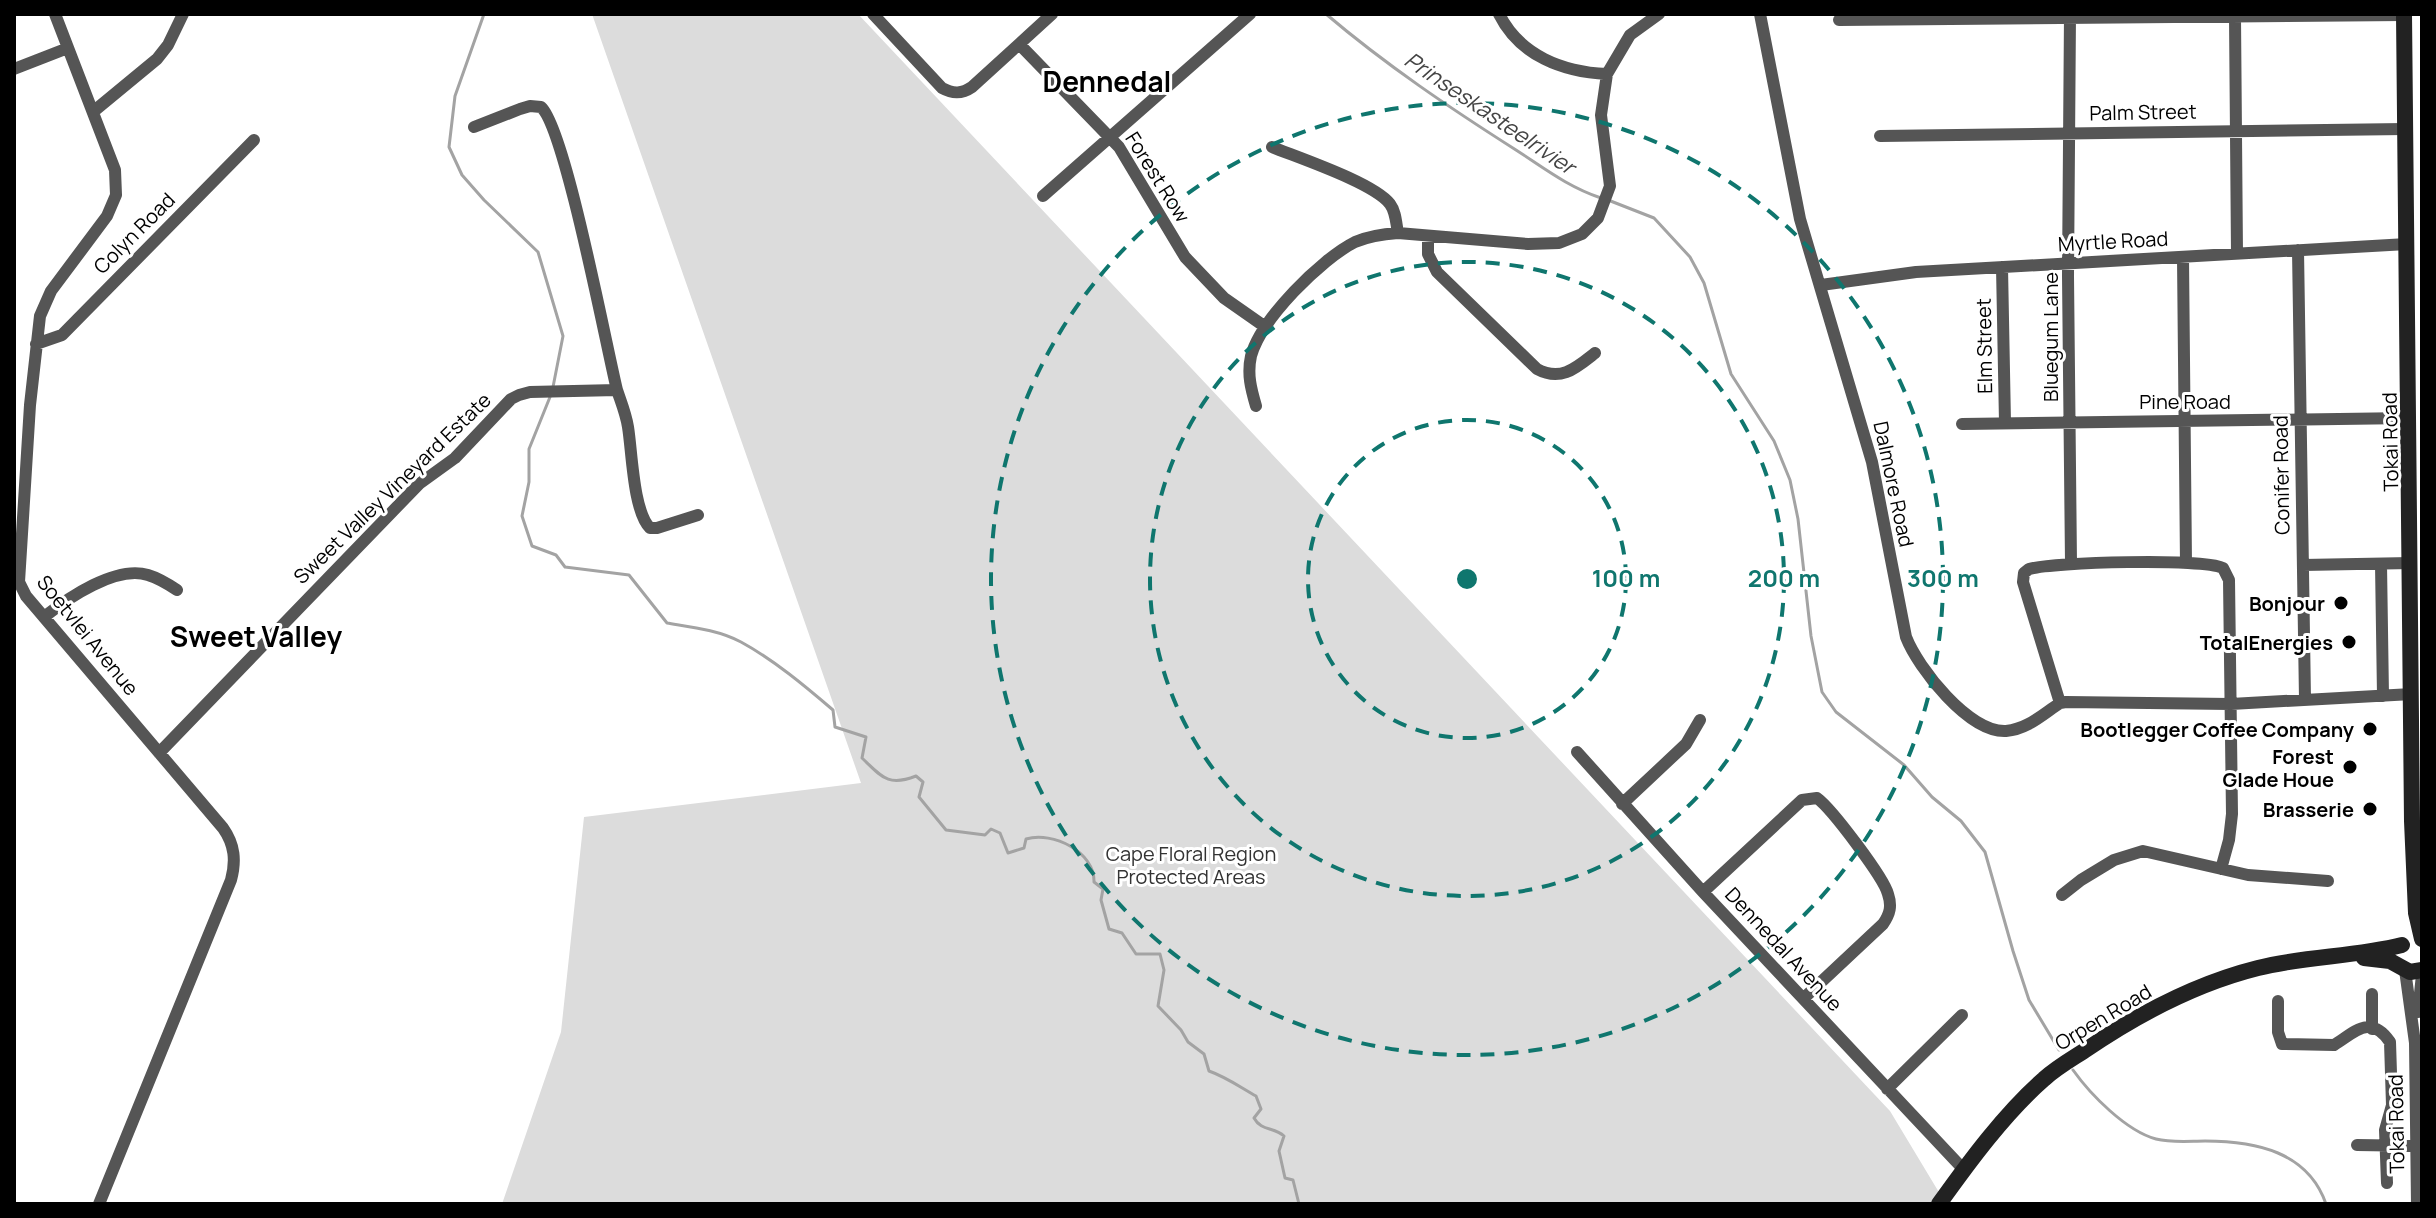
<svg xmlns="http://www.w3.org/2000/svg" width="2436" height="1218" viewBox="0 0 2436 1218" font-family="Manrope,sans-serif">
<style>
.green{fill:#dcdcdc}
.lines{fill:none;stroke-linecap:round;stroke-linejoin:round}
.stream{stroke:#a3a3a3;stroke-width:3}
.street{stroke:#555;stroke-width:12}
.secondary{stroke:#222;stroke-width:16}
.ring{fill:none;stroke:#0f766e;stroke-width:4;stroke-dasharray:14 10}
.poi-dot{fill:#000;stroke:#fff;stroke-width:3}
.labels{text-anchor:middle;dominant-baseline:central;stroke-width:6;stroke-linejoin:round;paint-order:stroke}
.street-label{font-size:20px;fill:#000;stroke:#fff}
.poi-label{font-size:20px;font-weight:bold;fill:#000;stroke:#fff;text-anchor:end}
.park-label{font-size:20px;fill:#333;stroke:#fff}
.water-label{font-size:22px;font-style:italic;fill:#444;stroke:#fff}
.district-label{font-size:28px;font-weight:bold;fill:#000;stroke:#fff}
.centre{fill:#0f766e;stroke:#fff;stroke-width:4}
.ring-label{font-size:24px;text-anchor:middle;font-weight:bold;fill:#0f766e;stroke:#fff;stroke-width:6;stroke-linejoin:round;paint-order:stroke}
</style>
<rect width="100%" height="100%" fill="#fff"/>
<path class="green" d="M592,14H858L1890,1111L1946,1204H502L561,1032L584,817L861,783Z"/>
<g class="lines">
<path class="stream" d="M484,14L455,96L449,147L462,175L484,200L538,252L563,336L553,387
M1326,14C1386,65 1450,108 1516,150C1544,168 1568,187 1601,198
M1608,200L1654,218L1690,257L1704,283L1731,374L1774,441L1790,480L1798,519L1811,636L1822,692L1836,712L1904,765L1932,797L1961,821L1985,852L2013,951L2029,1000L2059,1050
M550,397L529,449V482L522,516L532,546L556,555L565,567L629,575L667,623C691,627 719,630 741,642C774,660 805,686 833,710L835,727L866,737L862,758C882,777 888,787 916,776L923,782L919,797L946,830L985,835L991,829L1000,833L1008,853L1024,848L1026,839C1053,831 1095,852 1094,882L1103,889L1101,900L1109,929L1122,933L1136,954H1160L1164,970L1158,1006L1181,1030L1188,1042L1204,1054L1209,1071C1226,1077 1240,1087 1256,1096L1261,1109L1254,1118C1261,1131 1274,1127 1284,1136L1279,1151L1285,1178L1293,1180L1299,1204
M2073,1070C2090,1094 2126,1131 2156,1139C2172,1143 2190,1141 2205,1141C2256,1141 2308,1152 2326,1204"/>
<path class="street" d="M55,14L115,170L116,195L107,216L51,291L40,316L30,405L19,582L26,596L223,828C235,845 236,861 231,880L99,1204
M873,14L942,88C953,94 962,94 972,87L1052,14
M1499,14C1520,56 1563,72 1607,74
M1760,14L1800,219L1872,462L1906,637C1918,668 1969,733 2006,731C2028,729 2043,714 2060,703L2066,702L2231,704L2412,694
M2070,14L2068,276L2071,563
M2235,17L2237,254
M1839,20L2404,15
M1020,45L1119,147L1185,257L1224,298L1264,326
M14,69L68,48
M94,111L157,59L168,45L183,14
M474,127L520,109L530,106L541,107C565,128 606,345 617,390C621,402 626,414 628,427C632,451 633,511 650,528H657L698,515
M1880,136L2405,129
M1272,147C1299,158 1374,183 1390,204C1396,212 1396,223 1398,233
M1043,196L1250,14
M1428,236V254L1437,272L1537,369C1561,382 1576,368 1595,353
M2298,250L2305,699
M2183,258L2186,563
M2002,267L2005,423
M1821,285L1916,272L2407,244
M36,344L62,335L254,140
M1256,406C1251,389 1247,374 1251,356C1261,319 1321,259 1355,242C1369,236 1383,234 1398,233L1528,244L1559,243L1582,234L1598,218L1610,186L1601,115L1607,74L1630,35L1659,14
M1962,424L2409,418
M2381,564L2383,696
M2303,565L2411,563
M44,617C68,598 116,565 148,575C158,578 168,584 177,590
M2060,703L2023,582L2024,573L2029,569C2053,562 2204,558 2223,568L2229,580L2232,814L2229,840L2221,869
M1577,752L1703,892L1965,1171
M159,753L419,484L455,458L511,399L519,395L530,392L617,390
M1622,804L1686,744L1700,720
M1703,892L1802,800L1817,798C1832,809 1884,878 1888,894C1892,906 1890,914 1883,924L1804,998
M2062,895L2081,880L2114,860L2143,851L2248,875L2328,881
M2405,970L2415,1043L2417,1204
M2278,1001V1032L2282,1044L2334,1045C2354,1033 2370,1013 2390,1042L2392,1105L2385,1130L2387,1183
M2418,1012L2422,975
M2372,1029V994
M1887,1089L1962,1015
M2357,1145L2422,1146"/>
<path class="secondary" d="M2404,14L2412,821L2416,913L2422,939
M2364,958L2390,961L2410,972L2422,970
M1939,1204C1969,1162 2005,1113 2044,1079C2056,1068 2070,1060 2084,1051C2138,1014 2194,984 2258,968C2305,956 2354,957 2402,945"/>
</g>
<g class="ring">
<circle cx="1467" cy="579" r="159"/>
<circle cx="1467" cy="579" r="317"/>
<circle cx="1467" cy="579" r="476"/>
</g>
<g class="poi-dot">
<circle cx="2341" cy="603" r="8"/>
<circle cx="2349" cy="642" r="8"/>
<circle cx="2370" cy="729" r="8"/>
<circle cx="2350" cy="767" r="8"/>
<circle cx="2370" cy="809" r="8"/>
</g>
<g class="labels">
<g class="street-label">
<text transform="translate(2143 112) rotate(-1)">Palm Street</text>
<text transform="translate(1158 177) rotate(58)">Forest Row</text>
<text transform="translate(134 233) rotate(-45)">Colyn Road</text>
<text transform="translate(2113 241) rotate(-3)">Myrtle Road</text>
<text transform="translate(2050 337) rotate(-90)">Bluegum Lane</text>
<text transform="translate(1984 346) rotate(-91)">Elm Street</text>
<text x="2185" y="401">Pine Road</text>
<text transform="translate(2390 442) rotate(-91)">Tokai Road</text>
<text transform="translate(2281 475) rotate(-91)">Conifer Road</text>
<text transform="translate(1894 484) rotate(78)">Dalmore Road</text>
<text transform="translate(392 488) rotate(-44)">Sweet Valley Vineyard Estate</text>
<text transform="translate(88 635) rotate(51)">Soetvlei Avenue</text>
<text transform="translate(1784 949) rotate(47)">Dennedal Avenue</text>
<text transform="translate(2103 1017) rotate(-31)">Orpen Road</text>
<text transform="translate(2396 1124) rotate(-91)">Tokai Road</text>
</g>
<g class="poi-label">
<text x="2325" y="603">Bonjour</text>
<text x="2333" y="642">TotalEnergies</text>
<text x="2354" y="729">Bootlegger Coffee Company</text>
<text x="2334" y="756">Forest<tspan x="2334" dy="23">Glade Houe</tspan></text>
<text x="2354" y="809">Brasserie</text>
</g>
<g class="park-label">
<text x="1191" y="853">Cape Floral Region<tspan x="1191" dy="23">Protected Areas</tspan></text>
</g>
<g class="water-label">
<text transform="translate(1490 113) rotate(34)">Prinseskasteelrivier</text>
</g>
<g class="district-label">
<text x="1107" y="81">Dennedal</text>
<text x="256" y="636">Sweet Valley</text>
</g>
</g>
<circle cx="1467" cy="579" r="12" class="centre"/>
<g class="ring-label">
<text x="1626" y="587">100 m</text>
<text x="1784" y="587">200 m</text>
<text x="1943" y="587">300 m</text>
</g>
<rect width="2436" height="1218" fill="none" stroke="#000000" stroke-width="32"/>
</svg>
